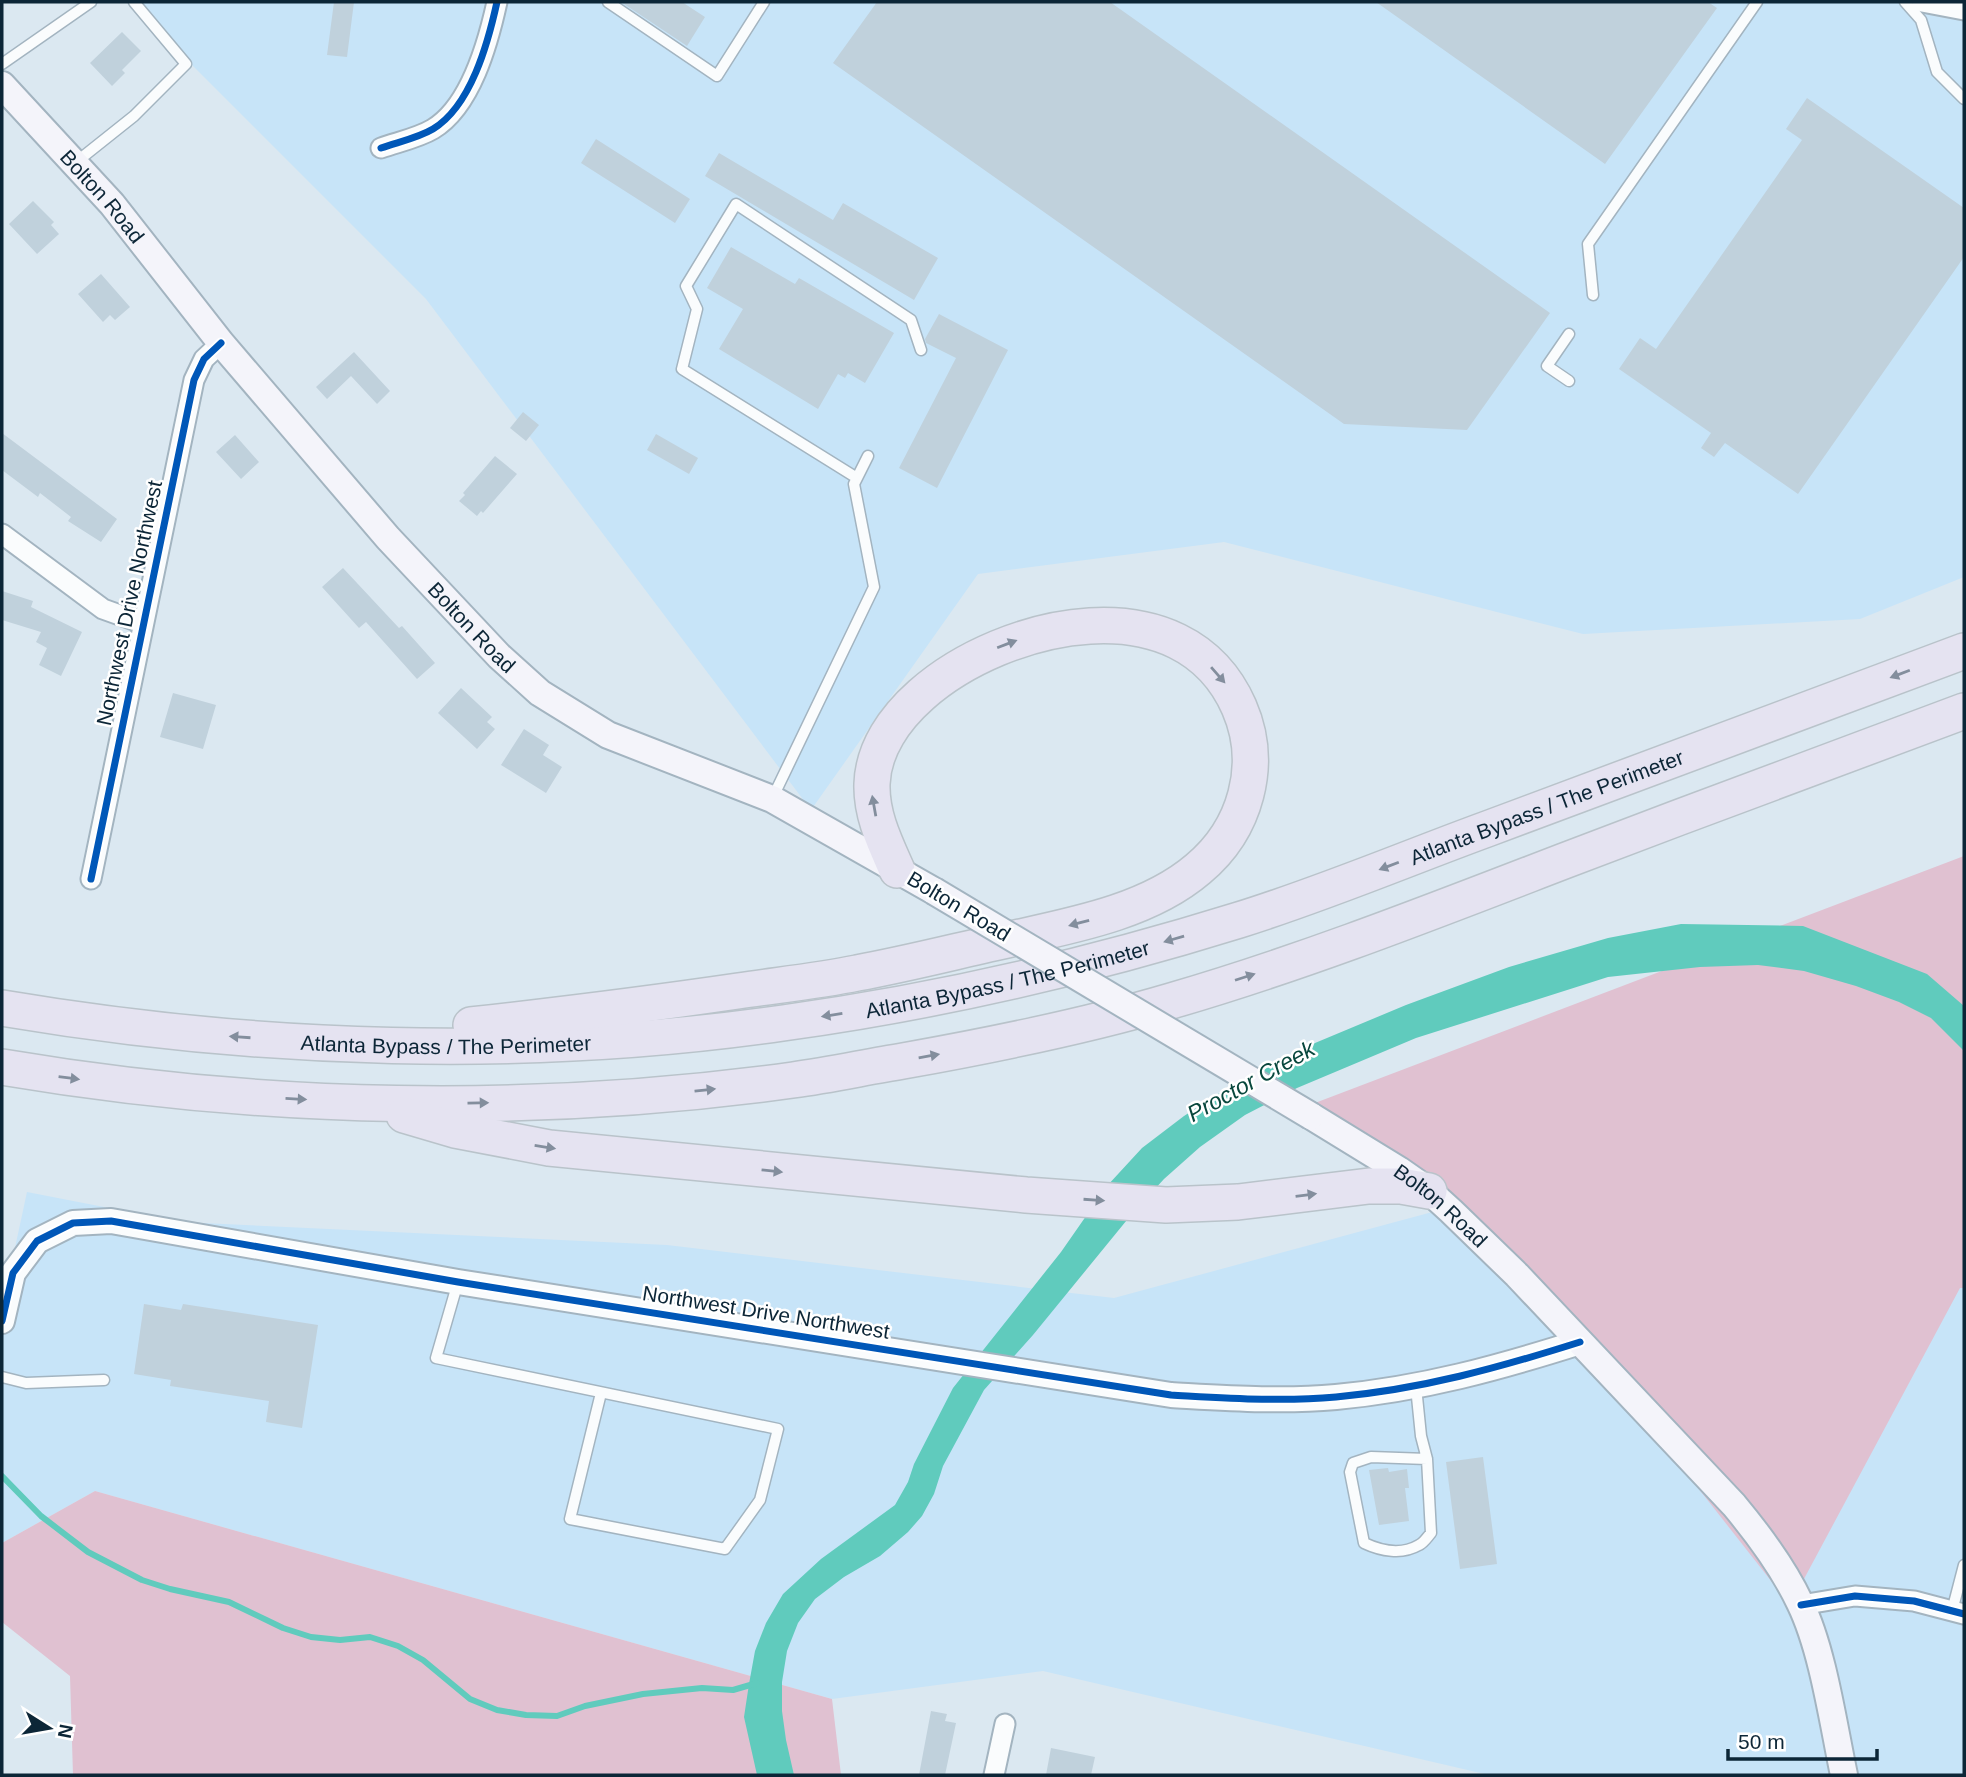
<svg xmlns="http://www.w3.org/2000/svg" width="1966" height="1777" viewBox="0 0 1966 1777" font-family="Helvetica,sans-serif">
<style>
.built{fill:#c7e4f8}
.green{fill:#e0c1d1}
.water{fill:#60cbbd}
.lines{fill:none;stroke-linecap:round;stroke-linejoin:round}
.stream{stroke:#60cbbd;stroke-width:6}
.building{fill:#c0d1dc}
.service-casing{stroke:#a3b4c0;stroke-width:13}
.minor-casing{stroke:#a3b4c0;stroke-width:23}
.tertiary-casing{stroke:#a3b4c0;stroke-width:28}
.secondary-casing{stroke:#a3b4c0;stroke-width:30}
.motorway-casing{stroke:#b9c3ca;stroke-width:38}
.service{stroke:#fafcfd;stroke-width:10}
.minor{stroke:#fafcfd;stroke-width:19}
.tertiary{stroke:#fafcfd;stroke-width:24}
.secondary{stroke:#f4f4fa;stroke-width:26}
.motorway{stroke:#e5e3f1;stroke-width:35}
.secondary-bridge-casing{stroke:#a3b4c0;stroke-width:30;stroke-linecap:butt}
.secondary-bridge{stroke:#f4f4fa;stroke-width:26}
.cycleway-casing{stroke:#fff;stroke-width:11}
.cycleway{stroke:#0057b8;stroke-width:7}
.oneway{fill:#838e9d}
.labels{text-anchor:middle;dominant-baseline:central;stroke-width:5;stroke-linejoin:round;paint-order:stroke}
.street-label{font-size:21px;fill:#0c2637;stroke:#fff}
.water-label{font-size:23px;font-style:italic;fill:#08473d;stroke:#fff}
</style>
<rect width="100%" height="100%" fill="#dbe8f1"/>
<path class="built" d="M129,2H1964V577L1860,619L1583,634L1224,542L978,574L811,810L426,299Z
M27,1192L181,1222L667,1245L1114,1298L1462,1204L1964,1288V1775H1489L1043,1671L832,1699L95,1491L2,1543V1308Z"/>
<path class="green" d="M1964,856V1288H1960L1790,1605L1603,1367L1462,1204L1286,1114Z
M95,1491L832,1699L841,1775H73L70,1676L2,1622V1543Z"/>
<path class="water" d="M1681,924L1803,926L1927,974L1964,1006V1051L1931,1018L1899,1002L1856,986L1804,971L1758,965L1700,967L1608,977L1416,1038L1297,1088L1245,1115L1200,1147L1164,1179L1131,1215L1033,1335L984,1390L943,1466L934,1494L922,1516L908,1532L880,1556L844,1577L815,1599L798,1623L787,1651L782,1682V1711L786,1740L794,1775H757L744,1717L749,1684L755,1651L766,1623L783,1594L821,1559L895,1505L908,1482L914,1464L953,1388L1061,1252L1107,1186L1142,1148L1184,1116L1226,1089L1315,1043L1406,1005L1509,967L1608,938Z"/>
<g class="lines">
<path class="stream" d="M2,1476L41,1516L88,1552L142,1580L170,1589L229,1602L283,1628L311,1637L340,1640L370,1637L398,1646L423,1660L470,1699L497,1710L526,1715L557,1716L585,1706L643,1694L702,1688L733,1690L757,1683"/>
</g>
<path class="building" d="M334,2H354L347,57L327,55Z
M621,2H682L705,17L687,46Z
M877,2H1110L1550,313L1467,430L1344,424L833,63Z
M1376,2H1708L1717,8L1605,164Z
M122,32L141,51L122,70L125,73L112,86L90,63Z
M1807,98L1964,208V257L1798,494L1725,443L1714,457L1701,448L1711,433L1619,369L1640,338L1656,349L1802,140L1786,129Z
M596,139L690,199L675,223L581,163Z
M719,153L833,220L843,203L938,258L914,300L705,176Z
M33,201L54,222L51,225L59,234L37,254L9,224Z
M731,247L795,284L799,278L894,333L865,383L848,373L845,378L838,374L818,409L719,349L743,309L707,288Z
M101,274L130,307L115,320L110,315L103,322L78,294Z
M939,314L1008,350L937,488L899,468L956,358L926,343L925,339Z
M354,352L390,391L377,404L351,376L327,399L316,387Z
M523,412L539,425L526,441L510,428Z
M2,433L117,519L101,542L68,521L71,517L40,493L38,497L2,470Z
M656,434L698,458L689,474L647,450Z
M235,435L259,462L241,479L216,452Z
M495,456L517,474L483,513L481,511L477,516L459,501L465,495L463,493Z
M343,568L399,628L402,626L435,663L417,679L366,622L359,628L322,587Z
M2,591L33,601L31,607L82,632L61,676L39,665L47,648L36,642L41,632L2,620Z
M461,688L492,717L487,722L495,729L477,749L438,713Z
M173,693L216,705L203,749L160,737Z
M524,729L549,745L543,755L562,767L546,793L501,765Z
M144,1304L181,1310L183,1304L318,1325L302,1428L266,1422L269,1401L170,1386L171,1380L134,1374Z
M1483,1457L1497,1564L1460,1569L1446,1462Z
M1388,1468L1389,1472L1407,1469L1409,1488H1405L1409,1521L1379,1525L1369,1470Z
M931,1711L947,1714L945,1721L956,1723L945,1775H919Z
M1051,1748L1095,1757L1091,1775H1046Z"/>
<g class="lines">
<defs>
<path id="service" d="M608,2L717,76L764,2
M1905,2L1921,20L1937,72L1964,99
M2,64L91,2
M75,163L134,116L186,64L134,2
M1593,295L1588,244L1757,2
M1569,334L1547,366L1569,381
M857,478L682,369L697,309L686,286L736,204L911,320L921,350
M772,799L874,587L854,484L868,456
M458,1282L436,1358L778,1429L760,1500L725,1549L570,1519L601,1393
M2,1377L26,1383L104,1380
M1416,1387L1421,1436L1427,1459L1431,1533C1428,1536 1424,1543 1419,1545C1402,1555 1381,1551 1364,1543L1350,1472L1353,1463L1371,1457L1427,1459
M1952,1611L1964,1565"/>
<path id="minor" d="M1922,2L1964,10
M381,148C398,142 418,138 433,129C471,106 488,43 497,2
M2,534L103,609L142,623
M91,879L194,380L204,359L221,343
M1801,1605L1855,1596L1914,1601L1964,1614
M994,1775L1005,1724"/>
<path id="tertiary" d="M2,1321L13,1273L37,1241L73,1223L111,1221L458,1282L1171,1395C1226,1398 1281,1402 1336,1397C1422,1389 1498,1368 1580,1342"/>
<g id="secondary">
<path id="s1" d="M2,85L112,204L221,343L388,538L499,656L540,693L608,735L772,799L934,891"/>
<path id="s2" d="M1311,1116L1399,1170L1429,1191L1451,1211L1517,1275L1734,1505C1759,1535 1783,1567 1800,1603C1823,1650 1833,1723 1844,1775"/>
</g>
<g id="motorway">
<path id="s3" d="M2,1008C257,1051 526,1060 783,1023C936,1002 1091,966 1239,920C1323,894 1405,859 1487,829C1646,769 1805,710 1964,651"/>
<path d="M471,1025C560,1015 649,1004 738,991C778,985 818,981 857,973C901,965 945,954 989,944C1057,928 1143,916 1198,869C1246,829 1264,764 1239,707C1183,580 1003,622 921,695C895,718 873,749 872,784C871,815 885,843 897,870"/>
<path d="M2,1067C262,1111 531,1116 793,1080C830,1075 866,1067 903,1061C993,1045 1083,1027 1171,1001C1305,962 1434,911 1564,861C1697,810 1831,761 1964,711"/>
<path d="M404,1115L455,1130L549,1148L1026,1195L1166,1205L1238,1202L1369,1186H1401L1429,1191"/>
</g>
</defs>
<use href="#service" class="service-casing"/>
<use href="#minor" class="minor-casing"/>
<use href="#tertiary" class="tertiary-casing"/>
<use href="#secondary" class="secondary-casing"/>
<use href="#motorway" class="motorway-casing"/>
<use href="#service" class="service"/>
<use href="#minor" class="minor"/>
<use href="#tertiary" class="tertiary"/>
<use href="#secondary" class="secondary"/>
<use href="#motorway" class="motorway"/>
<defs>
<path id="secondary-bridge" d="M934,891L1311,1116"/>
</defs>
<use href="#secondary-bridge" class="secondary-bridge-casing"/>
<use href="#secondary-bridge" class="secondary-bridge"/>
<defs>
<path id="cycleway" d="M381,148C398,142 418,138 433,129C471,106 488,43 497,2
M91,879L194,380L204,359L221,343
M2,1321L13,1273L37,1241L73,1223L111,1221L458,1282L1171,1395C1226,1398 1281,1402 1336,1397C1422,1389 1498,1368 1580,1342
M1801,1605L1855,1596L1914,1601L1964,1614"/>
</defs>
<use href="#cycleway" class="cycleway-casing"/>
<use href="#cycleway" class="cycleway"/>
</g>
<defs><path id="oneway-solid" d="M-6-.8H1V-3.2L6.5 0L1 3.2V.8H-6Z" transform="scale(1.75)"/></defs>
<g class="oneway">
<use href="#oneway-solid" transform="translate(1007 644) rotate(-21)"/>
<use href="#oneway-solid" transform="translate(1900 674) rotate(159)"/>
<use href="#oneway-solid" transform="translate(1218 675) rotate(49)"/>
<use href="#oneway-solid" transform="translate(874 806) rotate(-100)"/>
<use href="#oneway-solid" transform="translate(1389 866) rotate(159)"/>
<use href="#oneway-solid" transform="translate(1079 923) rotate(165)"/>
<use href="#oneway-solid" transform="translate(1174 939) rotate(164)"/>
<use href="#oneway-solid" transform="translate(1245 977) rotate(-18)"/>
<use href="#oneway-solid" transform="translate(832 1015) rotate(171)"/>
<use href="#oneway-solid" transform="translate(240 1037) rotate(-176)"/>
<use href="#oneway-solid" transform="translate(929 1056) rotate(-10)"/>
<use href="#oneway-solid" transform="translate(69 1078) rotate(7)"/>
<use href="#oneway-solid" transform="translate(705 1090) rotate(-6)"/>
<use href="#oneway-solid" transform="translate(296 1099) rotate(3)"/>
<use href="#oneway-solid" transform="translate(478 1103) rotate(-1)"/>
<use href="#oneway-solid" transform="translate(545 1147) rotate(9)"/>
<use href="#oneway-solid" transform="translate(772 1171) rotate(6)"/>
<use href="#oneway-solid" transform="translate(1306 1195) rotate(-7)"/>
<use href="#oneway-solid" transform="translate(1094 1200) rotate(4)"/>
</g>
<g class="labels">
<g class="street-label">
<text stroke="none"><textPath href="#s1" startOffset="150">Bolton Road</textPath></text>
<text transform="translate(129 603) rotate(-78)">Northwest Drive Northwest</text>
<text stroke="none"><textPath href="#s1" startOffset="718">Bolton Road</textPath></text>
<text stroke="none"><textPath href="#s3" startOffset="1580">Atlanta Bypass / The Perimeter</textPath></text>
<text transform="translate(959 906) rotate(31)">Bolton Road</text>
<text stroke="none"><textPath href="#s3" startOffset="1013">Atlanta Bypass / The Perimeter</textPath></text>
<text stroke="none"><textPath href="#s3" startOffset="446">Atlanta Bypass / The Perimeter</textPath></text>
<text stroke="none"><textPath href="#s2" startOffset="158">Bolton Road</textPath></text>
<text transform="translate(766 1312) rotate(9)">Northwest Drive Northwest</text>
</g>
<g class="water-label">
<text transform="translate(1251 1081) rotate(-29)">Proctor Creek</text>
</g>
</g>
<rect width="1966" height="1777" fill="none" stroke="#0c2637" stroke-width="7"/>
<g transform="translate(49 1728) rotate(101)" stroke="#ffffff" stroke-width="5" paint-order="stroke">
<path d="M0-5L12 26L0 18L-12 26Z" fill="#0c2637"/>
<text y="-10" font-size="19" font-weight="bold" text-anchor="middle" fill="#0c2637">N</text>
</g>
<path d="M1728 1749v10h149v-10" fill="none" stroke="#0c2637" stroke-width="3.5"/>
<text x="1738" y="1749" font-size="21" fill="#0c2637" stroke="#ffffff" stroke-width="5" paint-order="stroke">50 m</text>
</svg>
